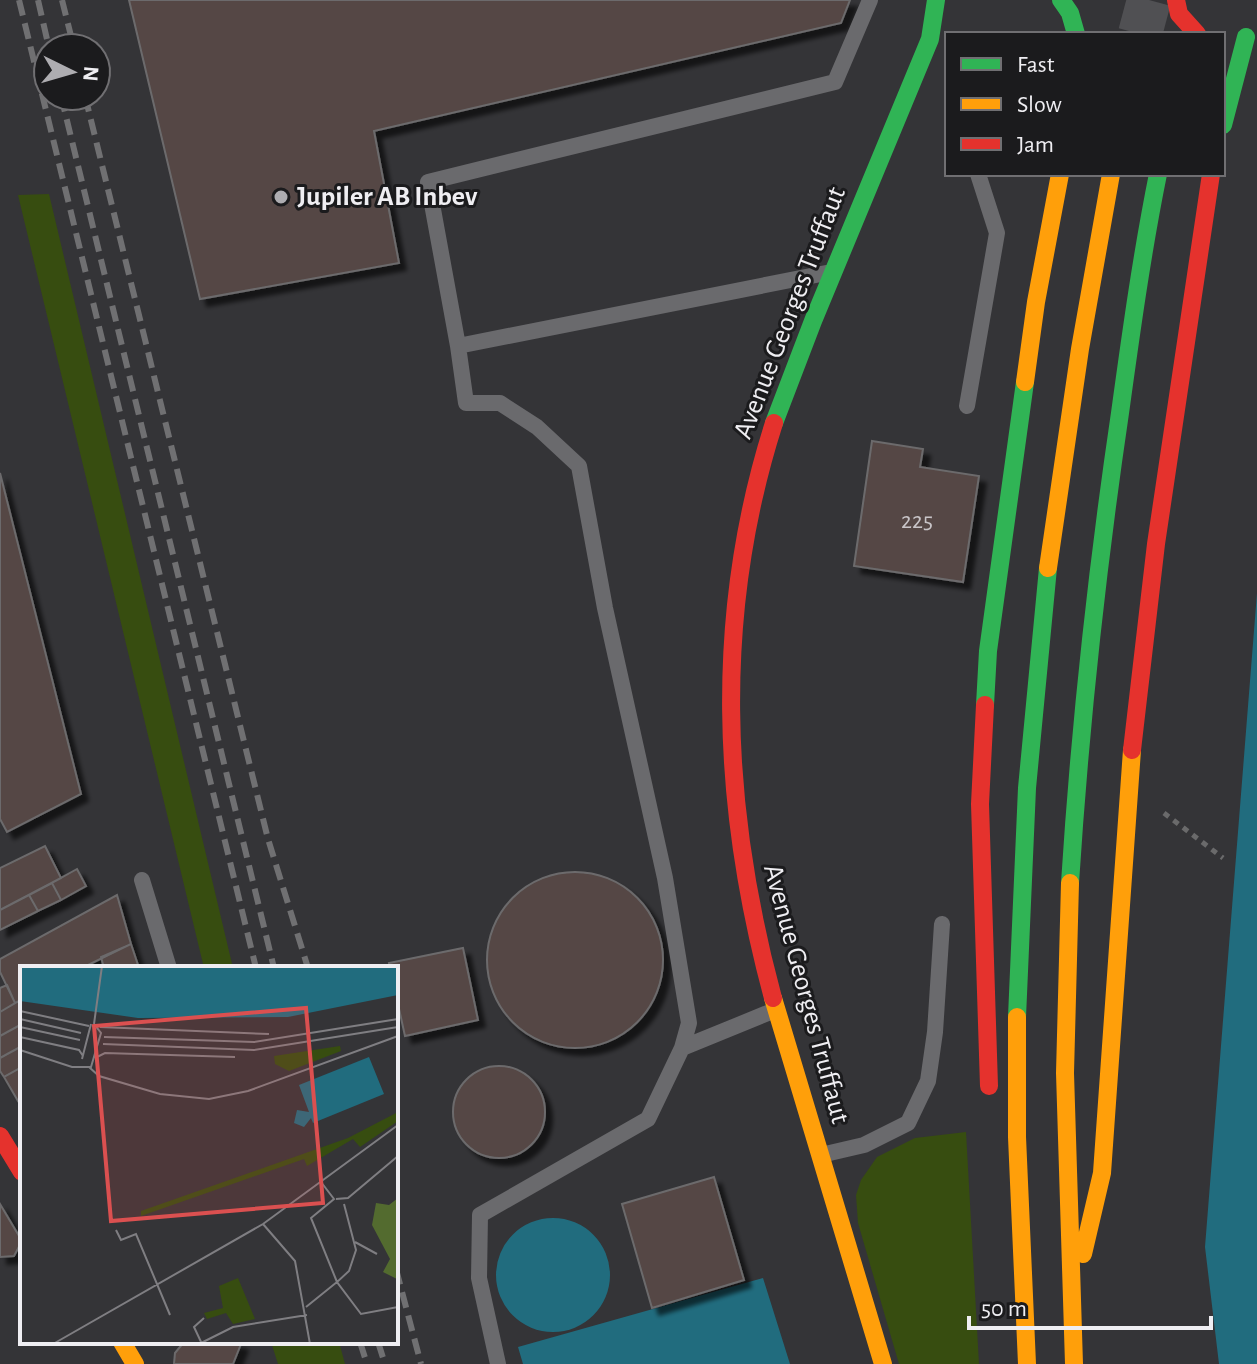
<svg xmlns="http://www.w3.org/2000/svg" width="1257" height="1364" viewBox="0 0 1257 1364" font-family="'Alegreya Sans',sans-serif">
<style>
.green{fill:#374d10}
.water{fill:#216c7e}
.building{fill:#544745;stroke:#6c6b6c;stroke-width:2;filter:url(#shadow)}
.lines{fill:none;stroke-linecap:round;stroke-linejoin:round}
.highway-tunnel{stroke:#505053;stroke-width:44;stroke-dasharray:44 22;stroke-linecap:butt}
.path{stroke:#6a6a6b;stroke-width:5;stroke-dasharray:6 6;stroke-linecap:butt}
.lane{stroke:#6a6a6d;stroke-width:16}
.fast{stroke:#30b455;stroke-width:18}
.slow{stroke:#ff9f0a;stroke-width:18}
.jam{stroke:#e5322d;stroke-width:18}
.rail{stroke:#707072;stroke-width:6;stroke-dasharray:16 8;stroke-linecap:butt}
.poi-dot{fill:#aeadb1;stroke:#1b1b1d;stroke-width:3}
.labels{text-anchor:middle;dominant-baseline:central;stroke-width:6;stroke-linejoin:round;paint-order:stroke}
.number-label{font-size:24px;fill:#c8c4c7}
.poi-label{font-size:28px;font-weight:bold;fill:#efeef2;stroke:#1b1b1d;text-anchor:start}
.street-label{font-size:28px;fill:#efeef2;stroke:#1b1b1d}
.inset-road{fill:none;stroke:#7f7e82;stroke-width:2}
.view{fill:#db5050;fill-opacity:0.15;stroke:#db5050;stroke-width:4}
.inset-edge{fill:none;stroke:#efeef2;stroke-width:4}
</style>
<defs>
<filter id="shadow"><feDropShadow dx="7" dy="7" stdDeviation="2" flood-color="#0009"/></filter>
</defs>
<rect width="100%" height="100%" fill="#343437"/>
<path class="green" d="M49,194L233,968H204L18,195Z
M966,1132L979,1364H899L858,1223L856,1195L861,1180L877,1157L915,1138Z
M271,1342H339L345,1364H278Z"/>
<path class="water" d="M1257,593V1364H1219L1205,1247Z
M496 1275a57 57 0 1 1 114 0a57 57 0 1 1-114 0Z
M763,1278L790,1364H523L518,1347Z"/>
<path class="building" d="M129,0H850L841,23L374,131L399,263L200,299Z
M872,441L923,449L920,467L979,476L963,582L854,566Z
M0,473L81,794L7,832L0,819Z
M45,846L61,878L0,910V868Z
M77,869L86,886L61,900L52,883Z
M487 960a88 88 0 1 1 176 0a88 88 0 1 1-176 0Z
M52,883L61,900L38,911L29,895Z
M29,895L38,911L0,930V910Z
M117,895L131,944L82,968H22V1000L15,1003L0,972V959Z
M131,944L139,968H104L101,957Z
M463,948L478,1020L405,1036L396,995V968H390L389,963Z
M7,985L15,1003L0,1012V988Z
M19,1001L22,1007V1024L0,1036V1012Z
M22,1024V1046L0,1058V1036Z
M22,1046V1067L4,1077L0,1071V1058Z
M453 1112a46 46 0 1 1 92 0a46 46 0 1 1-92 0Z
M22,1067V1098L18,1101L4,1077Z
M714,1177L744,1280L652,1308L622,1204Z
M0,1204L22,1241L14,1256L0,1257Z
M184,1342H238L241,1344L233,1364H174L175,1353Z"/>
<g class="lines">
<path class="highway-tunnel" d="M1140,34L1149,0"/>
<path class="path" d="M1164,813L1223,858"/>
<path class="lane" d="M458,346L826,273
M967,406L997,233L978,174
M142,880L169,968
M682,1048L775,1010
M821,1155L864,1145L908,1123L928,1081L935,1032L942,924
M498,1364L479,1278L480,1215L648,1119L682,1048L689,1023L665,878L605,608L579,466L537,427L500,403H466L458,346L428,182L835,82L870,0"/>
<path class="fast" d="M1061,0L1070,13L1076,34
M1223,125L1246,37
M774,423L813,321L930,39L936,0
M985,705L988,651L1025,382
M1070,883C1080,726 1097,569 1120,413C1131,333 1142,253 1158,174
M1017,1017L1027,788L1048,568"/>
<path class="slow" d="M1025,382L1036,302L1060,174
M1048,568L1080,349L1111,174
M1070,883L1065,1073L1074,1364
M773,998L883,1364
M1017,1017V1137L1027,1364
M1083,1254L1102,1173L1132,750
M122,1342L135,1364"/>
<path class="jam" d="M1176,0L1179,14L1197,34
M985,705L980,804L989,1086
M1132,750L1156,544L1211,174
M773,998C721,806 713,614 774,423
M0,1136L22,1172"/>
<path class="rail" d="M19,0L256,968
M38,0L49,48
M62,0L74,48
M61,96L274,968
M85,96L268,839L308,968
M396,1269L421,1364
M360,1342L367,1364
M378,1342L385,1364"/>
</g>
<circle class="poi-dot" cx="281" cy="197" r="8"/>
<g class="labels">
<g class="number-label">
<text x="917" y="521">225</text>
</g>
<g class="poi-label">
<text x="297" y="197">Jupiler AB Inbev</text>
</g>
<g class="street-label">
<text transform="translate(790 313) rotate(-69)">Avenue Georges Truffaut</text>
<text transform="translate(806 994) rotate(75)">Avenue Georges Truffaut</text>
</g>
</g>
<g transform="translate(20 966)">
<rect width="378" height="378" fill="#343437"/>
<path d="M320,80L321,85L269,105L255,98L254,90ZM378,146V155L340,181L333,173L287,200L284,193L121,250V245L328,172ZM218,312L235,353L213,358L206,347L187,353L184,347L203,342L199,320Z" fill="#374d10"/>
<path d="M378,232V312L377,313L363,306L370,293L352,259L356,237L369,239Z" fill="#536b2f"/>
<path d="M0,0H378V29L268,51L118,52L0,35ZM349,91L364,128L293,157L291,152L284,161L274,157L277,144L289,146L279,119Z" fill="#216c7e"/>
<path class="inset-road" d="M0,45L69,60M0,53L61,67M74,58L82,0M0,61L60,74M80,61L249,68M0,71L59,84L63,90M84,71L234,76L378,53M83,78L234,84L378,61M0,84L52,101H71L81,67L74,58M75,92L85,87L215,91M62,93L71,58M69,101L79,110L140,128L189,133L228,125L378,70M316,233L328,232L378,190M324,238L336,284L329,305L317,316L341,348L378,341M243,258L275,295L290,378M96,264L101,274L116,268L150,349M335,276L357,288M286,341L317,316L291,252L314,233L301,216M33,378L243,258L378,159M179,378L213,361L287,349M182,378L174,361L184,352"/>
<path class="view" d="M286,42L303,237L91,255L74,60Z"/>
<rect width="378" height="378" class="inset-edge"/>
</g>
<rect x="945" y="32" width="280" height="144" fill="#1b1b1d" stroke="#706f72" stroke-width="2"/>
<rect x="961" y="58" width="40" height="12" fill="#30b455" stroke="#706f72" stroke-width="2"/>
<text x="1017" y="72" font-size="24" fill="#efeef2">Fast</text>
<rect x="961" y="98" width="40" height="12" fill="#ff9f0a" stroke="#706f72" stroke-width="2"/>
<text x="1017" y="112" font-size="24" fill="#efeef2">Slow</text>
<rect x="961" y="138" width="40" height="12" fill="#e5322d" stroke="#706f72" stroke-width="2"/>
<text x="1017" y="152" font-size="24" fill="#efeef2">Jam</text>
<g transform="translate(72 72) rotate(95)"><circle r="38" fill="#1b1b1d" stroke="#706f72" stroke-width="2"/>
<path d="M0-6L14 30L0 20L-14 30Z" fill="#aeadb1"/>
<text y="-12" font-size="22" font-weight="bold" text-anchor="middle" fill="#efeef2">N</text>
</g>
<path d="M969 1316v12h242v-12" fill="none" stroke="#efeef2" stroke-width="4"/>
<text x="981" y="1316" font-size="24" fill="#efeef2" stroke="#1b1b1d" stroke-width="6" paint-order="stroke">50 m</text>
</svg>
